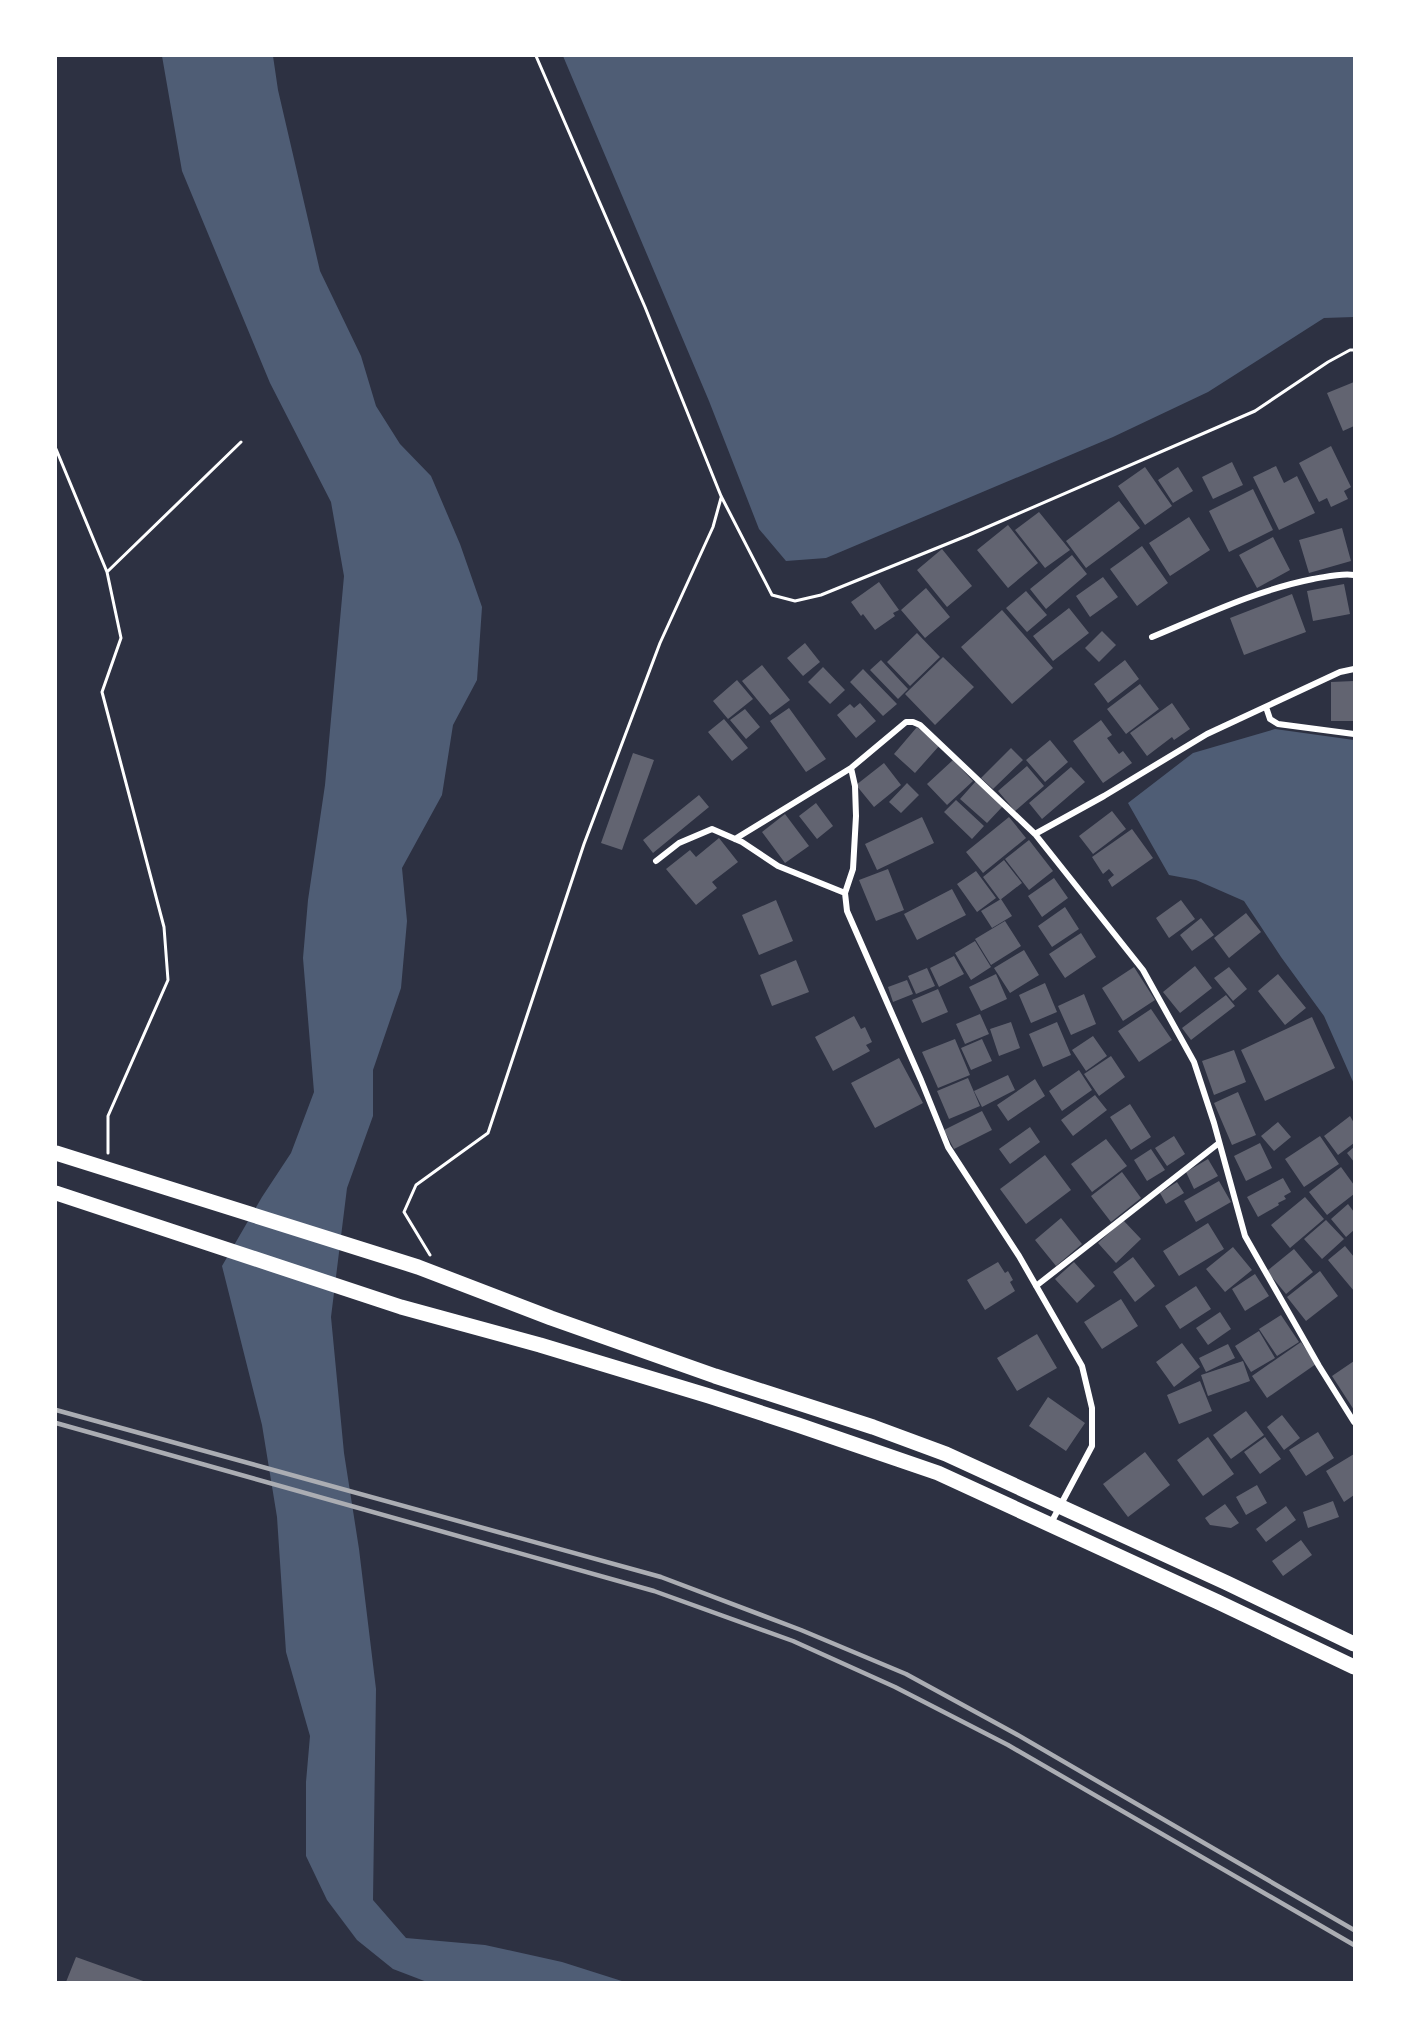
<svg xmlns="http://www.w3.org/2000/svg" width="1410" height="2038" viewBox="0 0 1410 2038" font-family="Barlow,sans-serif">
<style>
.water{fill:#4f5d75}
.building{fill:#626471}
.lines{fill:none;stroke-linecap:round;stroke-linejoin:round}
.path{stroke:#fff;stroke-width:3}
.minor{stroke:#fff;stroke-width:6}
.trunk{stroke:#fff;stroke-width:15}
.rail{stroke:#abadb3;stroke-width:4.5}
</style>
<rect width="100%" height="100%" fill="#2d3142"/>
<path class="water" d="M162,56H273L278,90L320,271L361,356L376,406L400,444L431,476L460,544L482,607L477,680L453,725L442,795L402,868L407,921L401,988L373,1070V1116L347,1188L331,1317L344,1453L359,1549L376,1689L373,1900L406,1938L485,1945L562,1962L625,1982H427L393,1969L357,1940L327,1900L306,1856V1782L310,1736L286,1652L277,1517L262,1425L222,1266L262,1197L291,1153L314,1092L303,958L308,900L325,785L344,576L331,502L270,383L182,171Z
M563,56H1354V317L1324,318L1208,392L1113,437L826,558L786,561L759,529L709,401Z
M1275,729L1354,740V1084L1324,1016L1281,957L1244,901L1196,880L1169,875L1128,803L1193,753Z"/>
<path class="building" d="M1354,382V426L1343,431L1327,393Z
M1331,446L1351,487L1344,491L1348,499L1331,507L1327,498L1319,502L1299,463Z
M1232,462L1243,485L1213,499L1202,477Z
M1276,466L1284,483L1297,476L1315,513L1279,530L1253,477Z
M1145,467L1172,506L1145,525L1118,486Z
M1178,467L1193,491L1173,503L1158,480Z
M1253,489L1273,530L1229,552L1209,511Z
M1119,501L1140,528L1086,568L1066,541Z
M1039,512L1070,550L1045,568L1015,530Z
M1189,517L1210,550L1170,576L1149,543Z
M1008,525L1038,563L1008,588L977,550Z
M1342,528L1351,561L1309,573L1299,540Z
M1273,537L1290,570L1257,588L1239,555Z
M1142,546L1168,583L1137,606L1110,569Z
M942,549L972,586L947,607L917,570Z
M1072,555L1087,574L1046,609L1030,589Z
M1103,577L1118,597L1090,617L1076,596Z
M879,582L899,610L893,613L895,616L875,630L863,614L861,616L851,602Z
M1344,584L1350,614L1313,621L1307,591Z
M926,588L950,617L925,638L901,610Z
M1026,591L1047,615L1027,632L1006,608Z
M1292,594L1306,632L1244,655L1230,618Z
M1069,608L1089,633L1053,661L1033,636Z
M1002,610L1053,668L1012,704L961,647Z
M1102,631L1116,645L1099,662L1085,648Z
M917,633L940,657L910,686L887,662Z
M805,643L820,662L803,676L787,658Z
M943,657L974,687L935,725L905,694Z
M881,660L908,689L898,699L870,670Z
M1125,660L1139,679L1108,703L1094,684Z
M762,665L790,700L770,715L742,681Z
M823,667L845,690L830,704L808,682Z
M863,669L897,704L883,716L850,682Z
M737,680L753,699L728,719L713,701Z
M1354,681V721H1331V682Z
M1140,684L1159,709L1126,734L1107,709Z
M860,703L876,721L856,738L837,715L850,704L854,708Z
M1172,703L1190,729L1174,740L1172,737L1147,756L1130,733Z
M789,708L826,759L806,772L770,721Z
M745,709L760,727L746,739L730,720Z
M724,719L748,748L732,761L708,732Z
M1101,720L1112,735L1107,738L1119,754L1123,751L1132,763L1103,783L1073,741Z
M917,727L939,746L915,773L894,754Z
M1050,740L1068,762L1045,782L1026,760Z
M1011,748L1023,760L993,789L981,778Z
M633,753L654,760L622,850L601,843Z
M953,760L973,781L947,805L927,784Z
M884,763L901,785L874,807L856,785Z
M1027,766L1044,786L1015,811L998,791Z
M1071,767L1085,782L1042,819L1029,803Z
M976,781L1003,806L987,823L960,799Z
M907,783L919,795L901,813L889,802Z
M699,795L709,807L653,853L643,840Z
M956,800L984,826L972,839L944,812Z
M816,803L833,826L817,839L799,816Z
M1112,811L1126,829L1093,854L1079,836Z
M785,814L809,846L785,863L762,832Z
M922,817L934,843L877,870L865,844Z
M1009,817L1026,838L983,873L966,852Z
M1132,829L1153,858L1112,887L1108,880L1114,875L1109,869L1103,874L1092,857Z
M719,838L738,862L712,882L717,888L696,905L666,869L690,850L696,857Z
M1029,840L1053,871L1029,890L1005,859Z
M1004,860L1022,883L1000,900L983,877Z
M888,869L904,910L876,921L859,880Z
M976,871L996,898L977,912L957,884Z
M1054,878L1068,898L1042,917L1028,896Z
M952,889L966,915L917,940L904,914Z
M1001,899L1012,916L992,928L981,911Z
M776,900L793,941L759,955L742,915Z
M1181,900L1195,919L1169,938L1156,918Z
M1065,907L1079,929L1052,947L1038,926Z
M1246,913L1261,932L1229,958L1214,938Z
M1201,918L1214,935L1192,951L1180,935Z
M1005,921L1021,946L991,965L975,939Z
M1081,933L1096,957L1065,978L1049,954Z
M975,941L991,967L971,980L955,953Z
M1024,950L1039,975L1010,993L994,968Z
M954,956L964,974L939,987L930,968Z
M796,960L809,992L772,1006L760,975Z
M1195,966L1212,988L1180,1013L1163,992Z
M1134,967L1155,1000L1123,1021L1102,988Z
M1229,967L1247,989L1233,1001L1214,978Z
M927,968L935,986L916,994L908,976Z
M996,974L1007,999L981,1011L969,987Z
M1278,974L1306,1008L1285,1025L1258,991Z
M907,980L913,994L893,1002L888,987Z
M1045,983L1057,1012L1031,1023L1019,995Z
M938,989L948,1012L922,1023L912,1000Z
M1084,994L1096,1024L1071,1035L1058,1006Z
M1226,995L1235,1006L1191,1040L1182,1028Z
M1151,1009L1172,1040L1139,1062L1118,1031Z
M980,1014L989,1034L965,1044L956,1024Z
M854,1016L861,1029L865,1027L872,1042L866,1045L870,1051L833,1071L815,1037Z
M1312,1017L1335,1068L1265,1101L1241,1050Z
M1011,1022L1020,1048L999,1056L990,1029Z
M1057,1022L1071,1055L1043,1067L1029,1034Z
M1093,1036L1107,1056L1086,1071L1072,1050Z
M955,1039L970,1075L938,1088L922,1052Z
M982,1039L992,1061L971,1070L961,1048Z
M1234,1050L1246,1082L1214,1095L1202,1061Z
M1111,1056L1125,1077L1099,1096L1084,1074Z
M899,1058L923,1103L875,1128L851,1083Z
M1079,1070L1092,1090L1062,1111L1049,1091Z
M1008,1075L1015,1090L982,1107L974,1091Z
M968,1078L980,1106L949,1119L937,1091Z
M1035,1079L1045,1096L1008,1121L997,1105Z
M1238,1092L1256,1135L1232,1145L1214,1103Z
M1095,1095L1107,1110L1073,1136L1061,1120Z
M1130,1104L1151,1137L1131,1150L1110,1117Z
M982,1111L992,1130L954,1149L944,1130Z
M1350,1116L1354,1123V1143L1338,1155L1324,1136Z
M1278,1122L1291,1137L1274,1151L1261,1136Z
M1030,1127L1040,1142L1010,1164L999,1149Z
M1174,1136L1185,1154L1167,1166L1155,1148Z
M1320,1136L1339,1164L1304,1187L1285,1159Z
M1106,1139L1127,1166L1092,1192L1071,1164Z
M1260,1143L1272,1168L1246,1181L1234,1156Z
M1354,1147V1162L1347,1153Z
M1151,1149L1165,1170L1147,1181L1134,1160Z
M1045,1155L1071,1190L1026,1224L1000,1189Z
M1208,1159L1218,1176L1194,1189L1186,1172Z
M1341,1167L1354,1185V1194L1327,1215L1309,1192Z
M1122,1172L1141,1198L1111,1222L1091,1196Z
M1283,1178L1291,1192L1284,1196L1286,1199L1278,1203L1279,1205L1258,1217L1247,1197Z
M1219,1181L1231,1202L1196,1222L1184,1201Z
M1177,1182L1184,1193L1166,1204L1160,1193Z
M1305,1197L1324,1219L1290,1248L1271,1225Z
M1348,1204L1354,1212V1230L1346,1237L1331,1219Z
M1061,1218L1082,1244L1056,1266L1035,1240Z
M1123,1220L1141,1239L1116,1263L1098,1243Z
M1326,1220L1344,1239L1322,1259L1304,1239Z
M1208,1223L1224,1249L1179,1276L1163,1251Z
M1345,1246L1354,1257V1291L1328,1260Z
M1233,1247L1252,1270L1225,1292L1206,1269Z
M1294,1249L1313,1272L1286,1294L1267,1271Z
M1133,1257L1155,1286L1135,1302L1113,1272Z
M998,1262L1005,1273L1008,1271L1013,1280L1010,1282L1015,1291L985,1310L967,1280Z
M1074,1262L1095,1286L1077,1303L1055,1279Z
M1320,1271L1338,1296L1306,1321L1287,1297Z
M1255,1274L1269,1296L1245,1311L1232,1289Z
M1196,1286L1211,1309L1180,1329L1165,1306Z
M1121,1299L1138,1326L1102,1349L1084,1322Z
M1220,1312L1231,1329L1208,1345L1196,1328Z
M1281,1315L1299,1342L1277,1356L1259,1329Z
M1259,1331L1275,1358L1251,1372L1235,1346Z
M1037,1334L1057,1368L1017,1391L997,1358Z
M1301,1342L1316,1364L1267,1398L1252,1376Z
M1182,1343L1200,1367L1174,1387L1156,1362Z
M1228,1344L1235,1358L1206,1372L1199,1358Z
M1243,1361L1250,1381L1208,1396L1201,1375Z
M1354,1361V1410L1332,1376Z
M1200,1381L1212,1411L1179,1424L1167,1395Z
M1048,1397L1085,1423L1066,1451L1029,1426Z
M1246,1411L1264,1435L1231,1459L1213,1435Z
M1282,1415L1300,1438L1284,1450L1267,1427Z
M1318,1432L1334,1458L1306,1476L1289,1450Z
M1208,1437L1234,1474L1203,1496L1177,1460Z
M1265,1437L1281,1459L1260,1474L1244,1452Z
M1145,1452L1170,1485L1128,1517L1103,1484Z
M1354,1454V1495L1344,1502L1326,1471Z
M1257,1485L1267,1503L1246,1515L1236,1497Z
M1333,1501L1339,1517L1308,1528L1303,1512Z
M1225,1504L1239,1523L1231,1528L1210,1525L1205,1518Z
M1286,1506L1296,1520L1266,1542L1256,1529Z
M1301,1540L1312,1555L1283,1576L1272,1561Z
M76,1957L146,1982H66Z"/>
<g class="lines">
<path class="path" d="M536,56L645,307L721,496L772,595L795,601L821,595L969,535L1255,411L1328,362L1350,350H1354
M56,449L107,572L121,638L102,692L164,927L168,980L108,1116V1153
M107,572L241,442
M430,1255L404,1212L416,1185L488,1133L584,844L660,643L713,527L721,498"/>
<path class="minor" d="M1152,637C1205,615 1257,590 1313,579C1327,577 1340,573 1354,575
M1266,707L1270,719L1278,724L1354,734
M1035,834L1104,796L1207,734L1340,672L1354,669
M735,839L851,768
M656,861L679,843L712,829L742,842L778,866L845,893
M1036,1286L1219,1143
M1051,1523L1092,1446V1408L1082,1366L1019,1256L948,1147L921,1080L847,911L845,893L853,869L856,816L855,786L851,768L906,722H913L920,725L1035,834L1143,970L1194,1062L1214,1123L1245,1236L1319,1366L1354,1422"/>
<path class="trunk" d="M56,1153L418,1267L551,1318L715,1376L873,1427L946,1454L1227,1583L1354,1644
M56,1193L401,1307L540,1345L709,1396L798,1425L938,1473L1218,1602L1354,1667"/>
<path class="rail" d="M56,1410L661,1577L801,1630L906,1674L1016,1734L1354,1930
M56,1423L654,1591L793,1641L895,1687L1008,1745L1354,1945"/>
</g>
<rect width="1410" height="2038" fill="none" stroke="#ffffff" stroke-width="114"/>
</svg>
